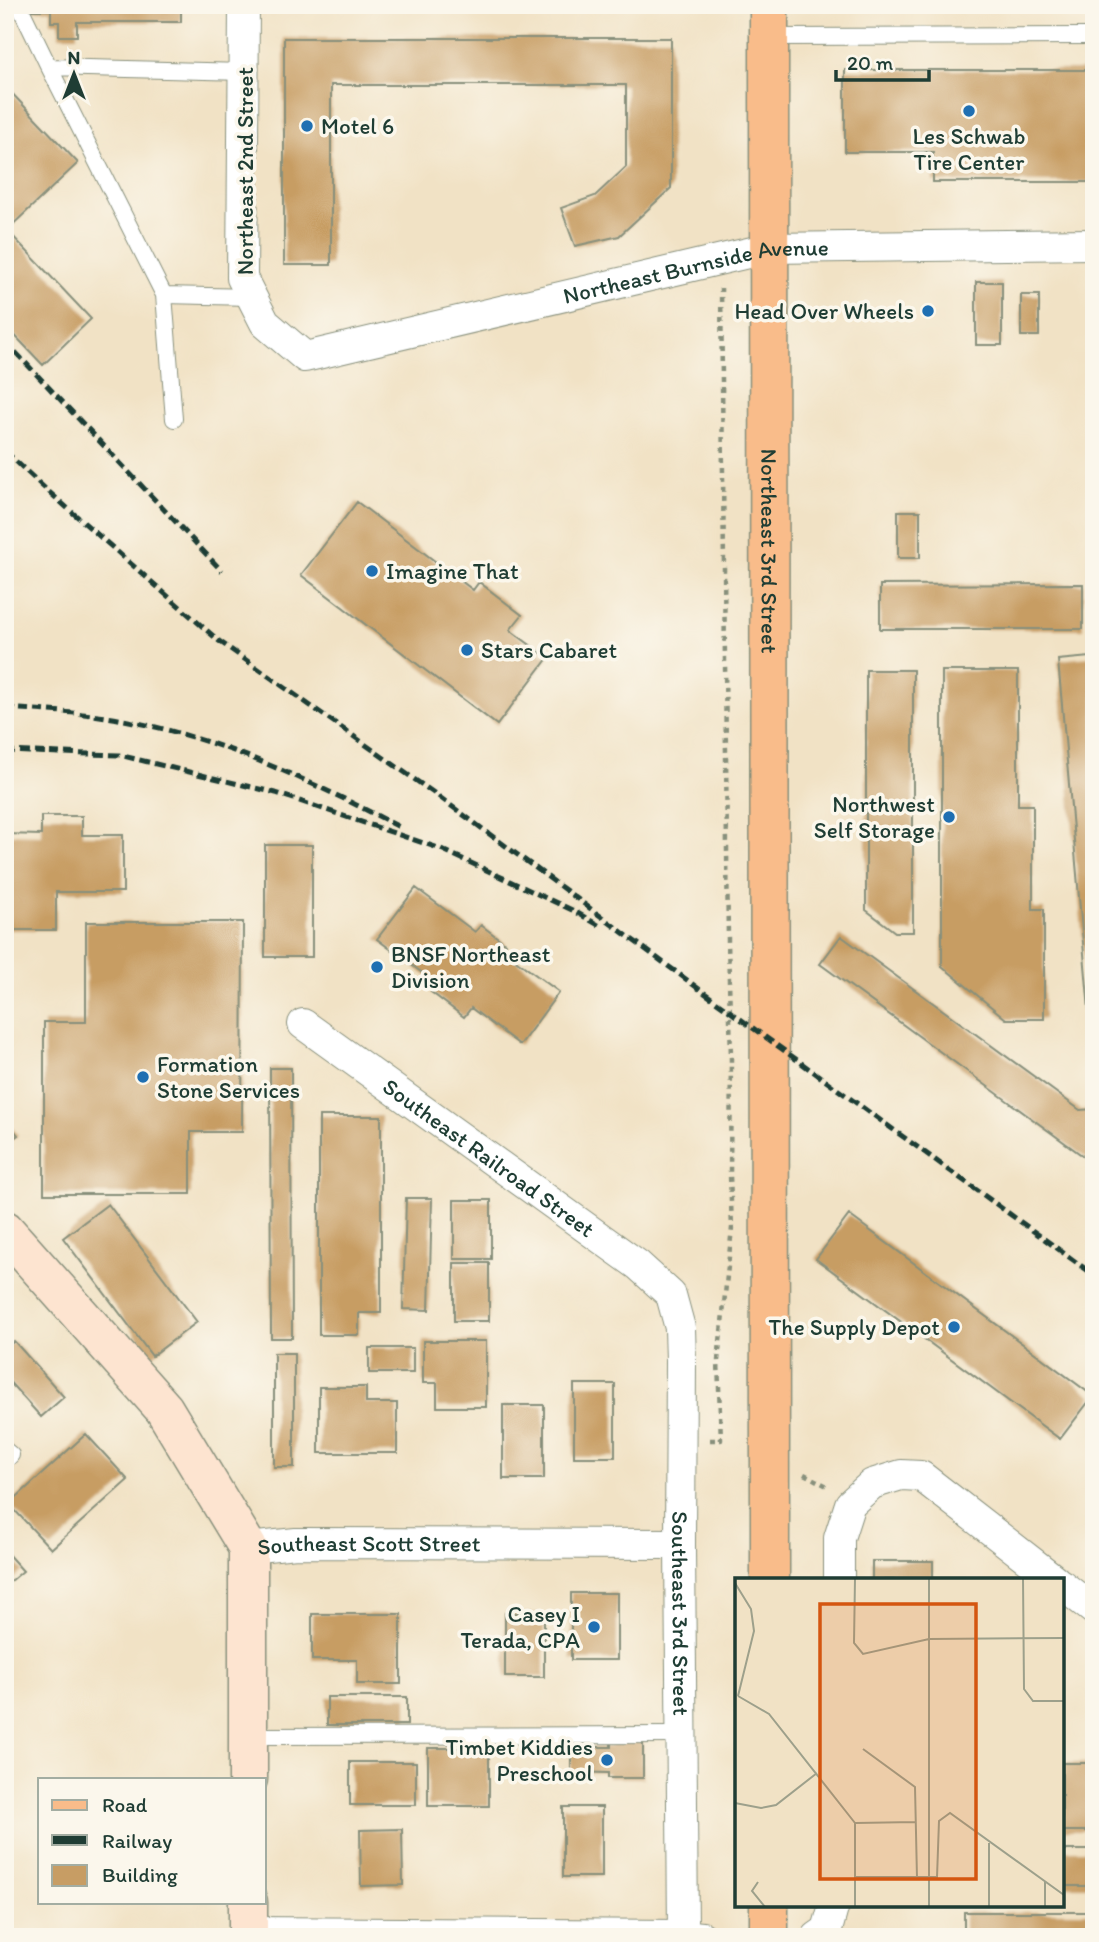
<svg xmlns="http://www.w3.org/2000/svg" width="1099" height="1942" viewBox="0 0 1099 1942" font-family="Itim,sans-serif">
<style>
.building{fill:#c79d64}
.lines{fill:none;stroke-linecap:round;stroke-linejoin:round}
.lane-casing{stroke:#88907c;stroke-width:18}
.street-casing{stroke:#88907c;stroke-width:32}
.secondary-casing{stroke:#88907c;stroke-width:41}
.primary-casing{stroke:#88907c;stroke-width:41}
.path{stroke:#88907c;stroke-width:4.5;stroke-dasharray:5 5;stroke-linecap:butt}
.lane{stroke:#fff;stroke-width:16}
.street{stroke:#fff;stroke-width:30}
.secondary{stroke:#fde4d0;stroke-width:38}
.primary{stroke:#f9bc8a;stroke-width:38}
.rail{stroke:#1f3d34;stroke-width:5;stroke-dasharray:10 5;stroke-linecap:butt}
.poi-dot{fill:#1f6fb2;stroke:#fbf7ec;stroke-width:2.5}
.labels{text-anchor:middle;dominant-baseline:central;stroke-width:7;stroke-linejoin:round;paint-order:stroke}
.poi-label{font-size:23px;fill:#1f3d34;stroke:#fbf7ec;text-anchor:start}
.street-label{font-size:23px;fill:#1f3d34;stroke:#fbf7ec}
.inset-road{fill:none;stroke:#9da08b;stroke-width:2}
.view{fill:#d45610;fill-opacity:0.15;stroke:#d45610;stroke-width:3.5}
.inset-edge{fill:none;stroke:#1f3d34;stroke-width:3.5}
</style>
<rect width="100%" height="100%" fill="#fbf7ec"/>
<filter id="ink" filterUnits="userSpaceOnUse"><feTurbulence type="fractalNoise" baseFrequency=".0143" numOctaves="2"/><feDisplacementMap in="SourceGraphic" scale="14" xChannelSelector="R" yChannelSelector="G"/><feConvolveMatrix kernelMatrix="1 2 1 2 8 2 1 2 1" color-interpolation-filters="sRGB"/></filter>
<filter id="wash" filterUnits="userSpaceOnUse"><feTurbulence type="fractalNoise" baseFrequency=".00686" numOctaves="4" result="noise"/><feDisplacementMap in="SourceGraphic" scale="28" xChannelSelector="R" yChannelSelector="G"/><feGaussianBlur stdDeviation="1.57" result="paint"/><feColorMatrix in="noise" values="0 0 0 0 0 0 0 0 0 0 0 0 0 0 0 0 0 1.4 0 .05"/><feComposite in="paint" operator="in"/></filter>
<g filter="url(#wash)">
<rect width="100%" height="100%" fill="#f1e2c5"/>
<g id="blocks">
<path class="building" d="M32,5H181V22H77V36H59V22H51V10H32Z
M284,38H671V188L619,236L575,246L561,208L595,196L626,167V85H331V265H284Z
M845,70H1094V182H933V152H845Z
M5,86L78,163L7,230L91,319L43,365L5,325Z
M976,282H1002V345H976Z
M1021,295H1039V336H1021Z
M357,502L473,590L479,582L522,615L510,630L548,658L497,725L301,575Z
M898,511H920V558H898Z
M1083,584V629H880V585Z
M1090,657L1094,700V1044H1092L1058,660Z
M866,670H913V932H895L866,910Z
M942,671H1018V805H1033V909H1044V1019H1006L942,966Z
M41,816H82V835H123V892H56V930H6L5,834L41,835Z
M265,845H312V957H265Z
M416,888L475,932L481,925L506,944L502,950L559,992L520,1045L471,1008L464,1017L431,992L437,984L377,939Z
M86,922H243L242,1132H191V1194H44V1022H86Z
M841,936L1080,1110L1094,1109V1164L820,964Z
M270,1068H291L292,1338H271Z
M319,1116H381V1313H359V1335H319Z
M5,1119L18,1135L5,1145Z
M406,1198H432L429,1310L403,1309Z
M454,1200H491V1259H454Z
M108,1204L197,1322L152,1356L63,1238Z
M849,1215L1093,1396L1060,1439L816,1259Z
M454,1263H489V1321H454Z
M14,1341L64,1397L41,1417L5,1377V1349Z
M423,1341H486V1407H437V1383H423Z
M369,1348H413V1373H369Z
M274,1353H294V1467H274Z
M574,1384H615V1457H574Z
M319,1387H366V1403H397V1453H319Z
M503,1405H544V1479H503Z
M86,1434L128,1480L51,1549L9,1504Z
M5,1551L23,1571L5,1586Z
M872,1561H933V1580H872Z
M571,1593H617V1660H571Z
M505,1613H544V1677H505Z
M312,1614H401V1684H357V1660H312Z
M327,1697H407V1725H327Z
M611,1740H643V1778H608V1773L571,1772V1747H611Z
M428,1748H489V1806H428Z
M350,1762H416V1805H350Z
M1062,1763H1094V1831H1062Z
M563,1807H602V1877H563Z
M402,1829L403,1885L361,1886L360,1830Z
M1062,1850H1094V1886H1062Z
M964,1912H1094V1937H964Z"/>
</g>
</g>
<g filter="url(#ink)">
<use href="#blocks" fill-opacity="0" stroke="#88907c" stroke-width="2"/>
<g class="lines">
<defs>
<path id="lane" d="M19,5L49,67L244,72
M769,37L1094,36
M49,67L164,295L251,297
M164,295L174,419
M5,1450L11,1455L5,1461
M248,1736L681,1735"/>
<g id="street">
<path id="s1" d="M244,5L242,278L265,323L305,357L769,248L1094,244"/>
<path id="s2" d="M303,1024L638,1265L671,1295L680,1328L681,1361L680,1544L683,1935"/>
<path id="s3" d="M248,1548L296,1543L680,1544"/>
<path d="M839,1580V1538L850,1504L872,1484L901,1475L921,1476L1055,1580"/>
<path d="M1062,1585L1094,1610"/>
<path d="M248,1932L683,1935L702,1937"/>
<path d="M817,1937L827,1930L834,1905"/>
</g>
<path id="secondary" d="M5,1230L164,1409L248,1548V1779
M248,1902V1937"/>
<g id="primary">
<path id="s4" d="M769,5L770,1580"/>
<path d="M769,1937V1905"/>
</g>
</defs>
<use href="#lane" class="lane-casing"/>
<use href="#street" class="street-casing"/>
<use href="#secondary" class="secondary-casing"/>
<use href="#primary" class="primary-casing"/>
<path class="path" d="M710,1440H721L718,1361L732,1228L730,1175L731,1057L728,941L721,288
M804,1474L827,1486"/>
<use href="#lane" class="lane"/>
<use href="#street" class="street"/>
<use href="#secondary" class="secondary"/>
<use href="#primary" class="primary"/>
<path class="rail" d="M5,341L222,571
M5,451L40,484L219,641L438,796L706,994L1094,1275
M5,708C50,711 95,713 138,723C228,742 320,785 401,828
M5,751L119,755L276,793L441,849L574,911L600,926"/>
</g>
</g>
<g class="poi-dot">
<circle cx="969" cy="111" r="7"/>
<circle cx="307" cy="126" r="7"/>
<circle cx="928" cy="311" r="7"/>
<circle cx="372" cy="571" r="7"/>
<circle cx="467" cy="650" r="7"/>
<circle cx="949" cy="817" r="7"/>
<circle cx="377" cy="967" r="7"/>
<circle cx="143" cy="1077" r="7"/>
<circle cx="954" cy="1327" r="7"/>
<circle cx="594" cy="1627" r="7"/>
<circle cx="607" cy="1760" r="7"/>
</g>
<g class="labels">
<g class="poi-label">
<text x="321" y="126">Motel 6</text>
<text x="969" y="136" text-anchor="middle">Les Schwab<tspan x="969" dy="26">Tire Center</tspan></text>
<text x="914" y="311" text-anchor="end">Head Over Wheels</text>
<text x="386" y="571">Imagine That</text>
<text x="481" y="650">Stars Cabaret</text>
<text x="935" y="804" text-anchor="end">Northwest<tspan x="935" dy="26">Self Storage</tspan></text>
<text x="391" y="954">BNSF Northeast<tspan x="391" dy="26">Division</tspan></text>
<text x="157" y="1064">Formation<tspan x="157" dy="26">Stone Services</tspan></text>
<text x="940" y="1327" text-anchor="end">The Supply Depot</text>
<text x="580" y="1614" text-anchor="end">Casey I<tspan x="580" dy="26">Terada, CPA</tspan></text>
<text x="593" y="1747" text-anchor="end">Timbet Kiddies<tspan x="593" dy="26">Preschool</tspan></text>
</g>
<g class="street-label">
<text transform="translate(245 171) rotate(-90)">Northeast 2nd Street</text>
<text stroke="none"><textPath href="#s1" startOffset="777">Northeast Burnside Avenue</textPath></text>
<text stroke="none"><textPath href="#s4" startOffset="546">Northeast 3rd Street</textPath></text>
<text stroke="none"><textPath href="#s2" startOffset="229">Southeast Railroad Street</textPath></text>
<text stroke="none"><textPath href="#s3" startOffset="121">Southeast Scott Street</textPath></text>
<text stroke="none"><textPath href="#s2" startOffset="777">Southeast 3rd Street</textPath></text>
</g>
</g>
<g transform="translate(735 1578)">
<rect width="329" height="329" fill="#f1e2c5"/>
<path class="inset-road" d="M120,0L119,65L128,76L194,61L329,60M194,0V329M288,0L289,111L298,123H329M0,5L16,31L19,53L3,118M3,118L34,136L120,245M128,171L180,209L182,300M0,225L26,230L41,227L82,195M120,245L181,244M254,265V329M120,299H202L204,243L215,235L329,317M310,303V329M23,304L17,313L30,329M120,329V245"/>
<path class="view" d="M85,26H241V301H85Z"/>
<rect width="329" height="329" class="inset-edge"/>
</g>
<rect width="1099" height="1942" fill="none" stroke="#fbf7ec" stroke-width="28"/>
<rect x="38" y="1778" width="228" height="126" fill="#fbf7ec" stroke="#a3ada2" stroke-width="2"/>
<rect x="52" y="1800" width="35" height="10" fill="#f9bc8a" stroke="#a3ada2" stroke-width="2"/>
<text x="102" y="1812" font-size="21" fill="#1f3d34">Road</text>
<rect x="52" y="1835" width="35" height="10" fill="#1f3d34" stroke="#a3ada2" stroke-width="2"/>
<text x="102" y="1848" font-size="21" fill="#1f3d34">Railway</text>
<rect x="52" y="1865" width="35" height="21" fill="#c79d64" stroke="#a3ada2" stroke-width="2"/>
<text x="102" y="1882" font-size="21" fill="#1f3d34">Building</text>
<g transform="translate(74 74)" stroke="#fbf7ec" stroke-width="5" paint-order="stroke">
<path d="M0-5L12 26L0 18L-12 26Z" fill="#1f3d34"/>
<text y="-10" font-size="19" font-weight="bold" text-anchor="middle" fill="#1f3d34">N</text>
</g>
<path d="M836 70v10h93v-10" fill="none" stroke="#1f3d34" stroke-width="3.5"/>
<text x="847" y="70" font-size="21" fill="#1f3d34" stroke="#fbf7ec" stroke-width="5" paint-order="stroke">20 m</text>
</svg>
